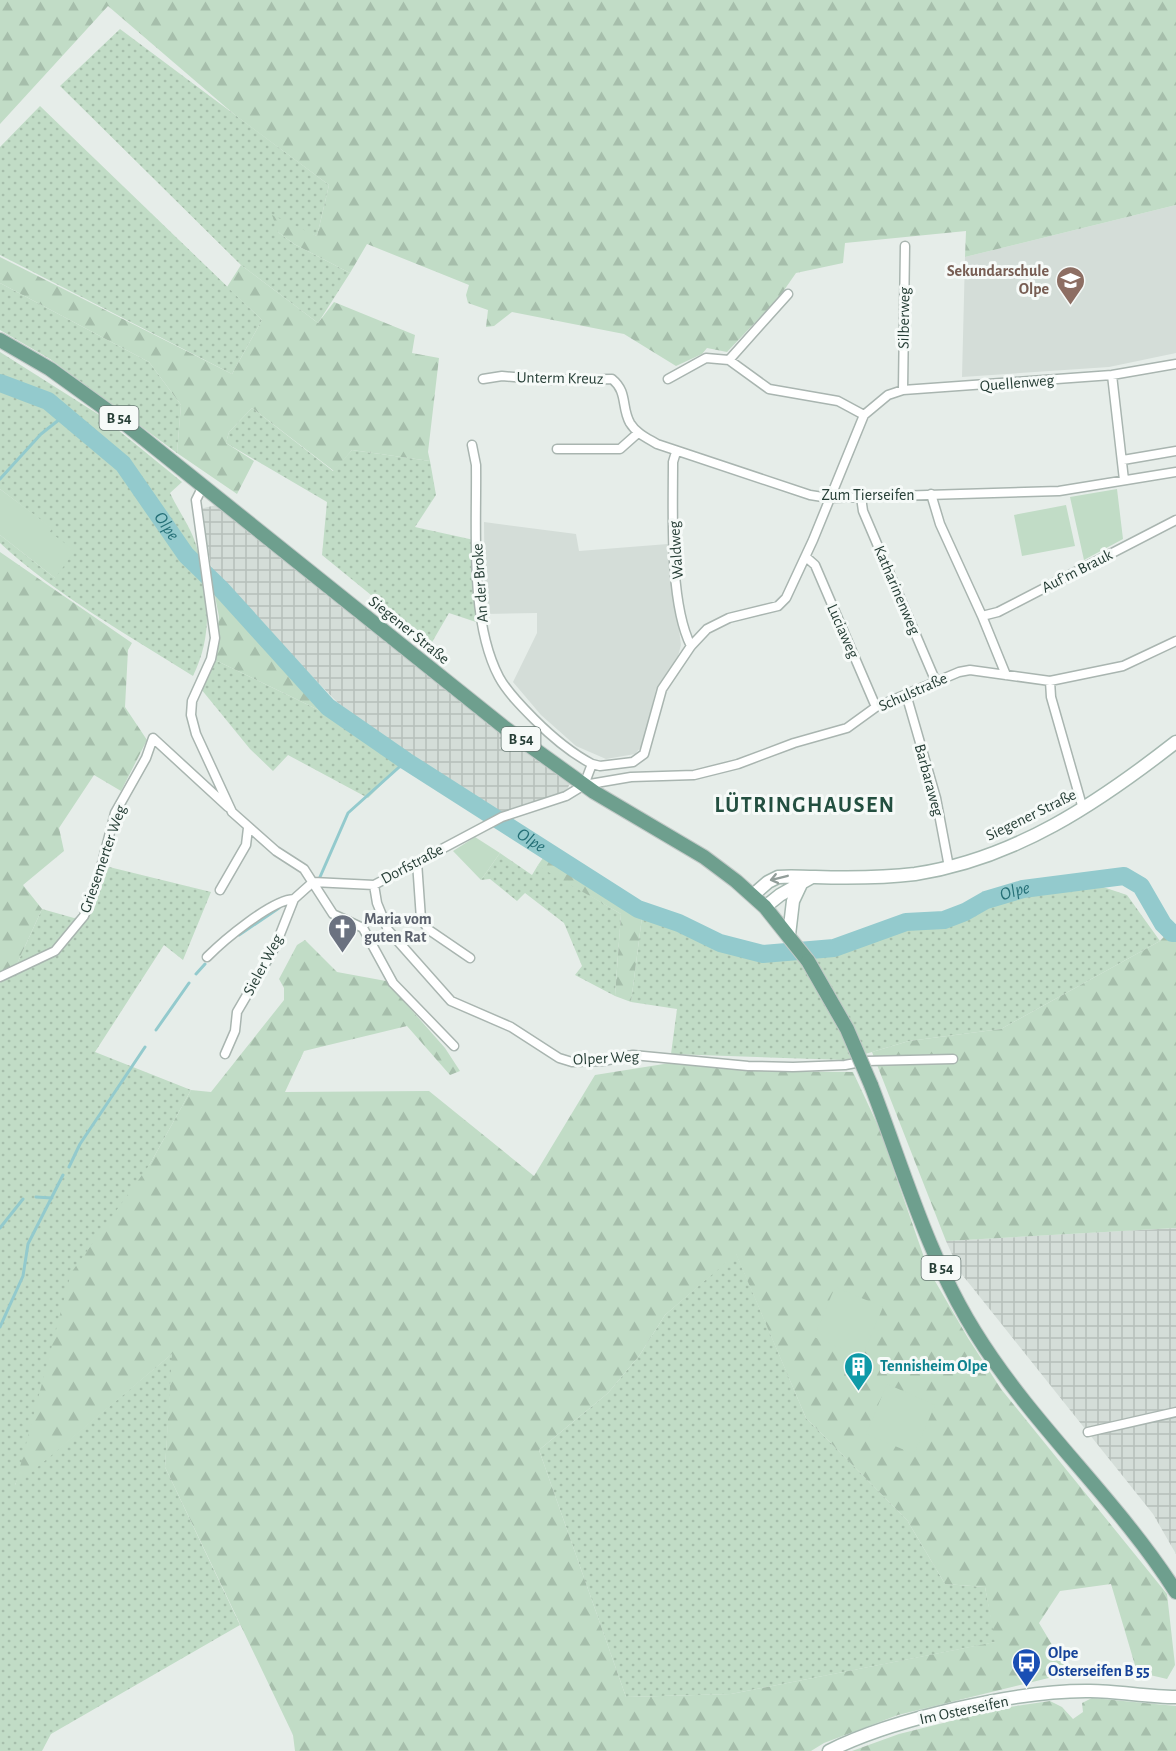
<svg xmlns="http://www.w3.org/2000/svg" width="1176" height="1751" viewBox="0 0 1176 1751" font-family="'Alegreya Sans',sans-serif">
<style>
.built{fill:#d4ddd8}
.industrial{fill:url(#industrial-grid)}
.grass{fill:url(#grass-dots)}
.forest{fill:url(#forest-firs);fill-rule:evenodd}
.park{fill:#c1dcc6}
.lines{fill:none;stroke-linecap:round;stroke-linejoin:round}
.stream{stroke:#93cacd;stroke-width:3}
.river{stroke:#93cacd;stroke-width:18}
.street-casing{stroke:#a9b5b0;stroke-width:11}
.secondary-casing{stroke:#a5b8b0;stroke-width:15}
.primary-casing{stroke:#c2c9c7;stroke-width:16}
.street{stroke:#fff;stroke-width:8}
.secondary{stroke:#fff;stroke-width:12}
.primary{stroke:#6e9f8e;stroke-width:14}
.primary-bridge-casing{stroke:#c2c9c7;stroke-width:16;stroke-linecap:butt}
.primary-bridge{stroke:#6e9f8e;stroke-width:14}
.oneway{stroke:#929e9a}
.labels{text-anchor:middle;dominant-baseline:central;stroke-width:6;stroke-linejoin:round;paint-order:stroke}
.shield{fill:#f6faf8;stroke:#647670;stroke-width:1.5}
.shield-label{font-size:15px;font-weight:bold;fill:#263e36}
.education-label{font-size:16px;font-weight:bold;fill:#785e54;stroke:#f6faf8;text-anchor:end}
.street-label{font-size:16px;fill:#263e36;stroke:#f6faf8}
.worship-label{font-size:16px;font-weight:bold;fill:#5b616d;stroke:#f6faf8;text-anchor:start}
.culture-label{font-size:16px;font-weight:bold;fill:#0d838f;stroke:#f6faf8;text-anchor:start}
.transit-label{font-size:16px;font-weight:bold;fill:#164399;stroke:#f6faf8;text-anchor:start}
.water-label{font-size:18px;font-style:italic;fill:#246f76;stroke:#f6faf8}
.district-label{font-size:22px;font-weight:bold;letter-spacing:1.5px;fill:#234f40;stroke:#f6faf8}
</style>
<defs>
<pattern id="industrial-grid" width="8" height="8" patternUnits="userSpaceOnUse" patternTransform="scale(1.5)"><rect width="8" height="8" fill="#d4ddd8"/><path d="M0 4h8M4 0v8" fill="none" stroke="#b6bfba"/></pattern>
<pattern id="grass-dots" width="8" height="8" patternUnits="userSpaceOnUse" patternTransform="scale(1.5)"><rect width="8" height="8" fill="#c1dcc6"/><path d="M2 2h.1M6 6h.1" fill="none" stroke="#a6beab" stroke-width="1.8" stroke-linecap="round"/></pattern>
<pattern id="forest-firs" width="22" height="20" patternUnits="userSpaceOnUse" patternTransform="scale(1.5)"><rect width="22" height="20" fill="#c1dcc6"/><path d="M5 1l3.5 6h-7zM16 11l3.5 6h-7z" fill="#a6beab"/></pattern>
</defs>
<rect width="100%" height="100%" fill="#e6ede9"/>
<path class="built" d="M1176,205V353L1109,367L962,377L965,257Z
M484,522L576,534L579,551L668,544L681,645L678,656L656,689L642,746L635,754L606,759L576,746L541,715L513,682L537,633V613L485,614Z"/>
<path class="industrial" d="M216,505L570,783L567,790L559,796L497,814L408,757L338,703L213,575L200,509Z
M1176,1228V1554L1153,1514L960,1272L946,1241Z"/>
<path class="grass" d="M120,29L329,185L317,236L303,231L278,232L294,244L350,273L318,323L241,265L60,86Z
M40,106L262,320L232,374L0,255V147Z
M0,283L149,362L181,405L177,453L50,359L0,330Z
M0,352L101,416L182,482L170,493C179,512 194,532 198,552C209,595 213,636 193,676C127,634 57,596 0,543V535L55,578L49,532L51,528L0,489Z
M252,408L333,471L352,450L430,461L436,495L415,527L474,540L476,622L449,613L431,644L322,555L327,502L226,443L229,432Z
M215,660L323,712L404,762L368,798L288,755L273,771L250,749L201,689Z
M500,853L532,875L538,865L621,914L615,996L575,975L582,966L564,923L525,893L517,901L490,879L481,880Z
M101,865L211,892L183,960L164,945L95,1052L191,1090L150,1164L15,1485L173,1353L165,1467L240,1625L51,1734L42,1751H0V983L11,977L42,909L74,918L84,916Z
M1100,886L1127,895L1160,941L1001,1029L909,1041L845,1060L671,1054L677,1009L631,1002L642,917L676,925L717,948L762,958L834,952L903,928L962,919L985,905L1018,895Z
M736,1253L806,1418L907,1520L945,1584L985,1587L996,1642L731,1694L626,1697L539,1450L608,1393L639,1356L665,1315Z"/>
<path class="forest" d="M0,0H1176V205L965,257L966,231L845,243L843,263L796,273L780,296L727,352L707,348L702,354L676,366L624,334L512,312L494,326L486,327L488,310L468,303L466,295L469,285L367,244L350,273L294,244L278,232L272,215L317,236L329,185L235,115L108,6L0,124Z
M0,257L232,374L262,320L227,287L241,265L318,323L334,302L415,335L412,353L439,358L428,452L430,461L352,450L334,471L252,408L229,432L226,443L254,461L237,494L177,453L181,405L149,362L0,283Z
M0,552L132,643L128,650L125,707L147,740L121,791L94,775L59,828L64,851L23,885L42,909L11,977L0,983Z
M213,586L326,707L378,746L323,712L215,660L219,617Z
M545,855L642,917L631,1002L615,996L621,914L543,869L538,865Z
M1176,924V1228L946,1241L872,1052L909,1041L1001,1029L1160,941Z
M305,940L337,972L386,981L445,1048L460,1071L450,1075L407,1026L304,1051L285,1092L429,1091L534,1176L595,1075L670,1063L760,1071L853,1072L880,1130L928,1269L968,1338L1001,1389L1167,1594L1175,1665L1167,1679L1137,1672L1111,1584L1060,1591L1039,1623L1069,1673L898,1715L824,1743L811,1751H295L293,1735L165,1467L172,1354L15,1486L71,1273L150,1164L191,1090L211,1092L284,1000V988L279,979L297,945ZM736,1254L806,1418L907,1520L945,1584L985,1587L995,1642L731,1694L626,1697L539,1450L608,1393L639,1356L665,1315Z
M1092,1698L1176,1706V1751H852L899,1734L1003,1708L1050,1701L1062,1707L1073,1719L1083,1712L1082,1703Z"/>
<path class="park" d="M0,489L52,528L50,532L75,551L55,578L0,535Z
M1117,489L1123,539L1084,560L1070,497Z
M1066,505L1075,546L1022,556L1014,515Z
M475,837L500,853L481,880L453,851Z
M835,1287L883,1307L862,1357L814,1337Z
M887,1384L935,1405L914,1454L866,1434Z"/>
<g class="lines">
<path class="stream" d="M0,479L41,434L65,415
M320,877L348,813L406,761
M239,935L279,908
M196,974L205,964
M156,1030L189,983
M69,1167L80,1144L145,1047
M36,1197L52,1198
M0,1228L23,1199
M0,1327L23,1276L28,1244L63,1175"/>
<path class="river" id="s1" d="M0,383L48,401L123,464L186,555L222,590L328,707L406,761L638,909L679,923L720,943L763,954L834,948L906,922L944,920L965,912L986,900L1023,889L1124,876L1141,886L1163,924L1172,933H1176"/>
<defs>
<path id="street" d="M729,360L788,294
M1112,375L1124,480
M483,379L502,376L549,380L612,379C628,392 621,407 630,423C636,433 647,438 657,444L810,495L829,498L1059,491L1176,472
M668,379L706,358L729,360L769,389L838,401L864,415
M903,390L905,246
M472,445L476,465C477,528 469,620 499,677C507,692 522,707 534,719C551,736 571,753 592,764L584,785
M557,449H620L638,433
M676,452L673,462C673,512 669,603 691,646
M1123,460L1176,451
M203,486L196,500L215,638L211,659L192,701L191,715L196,734L232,812L276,851L304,869L333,914L363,928L393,983L454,1046
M931,494L940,524L982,616L998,612L1176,520
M861,497L863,511L936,682
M806,557L815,565L876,707
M982,616L1006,675
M1050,681L1051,697L1083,809
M906,694L936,798L949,867
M592,764L600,766L633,762L644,754L662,689L691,646L707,629L729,618L778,606L786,598L813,540L864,415L888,395L903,390L1112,375L1176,364
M417,862L421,919L429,930L470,958
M313,882L374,885L502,817L566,796L584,785L631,777L694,775L738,764L794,743L847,728L876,707L959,672L970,670L1050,681L1123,666L1176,641
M374,885L377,903L388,930L451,1001L511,1027L559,1058L572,1062L603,1061L633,1055L748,1066L793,1067L845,1065L866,1061L953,1059
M220,890L246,845L248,828
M207,957C223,941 271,900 294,899
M0,977L55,951L84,916L99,875L115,813L146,758L153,738L228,807
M225,1054L235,1031L237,1012L275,947L294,899L313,882
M1088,1432L1176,1412"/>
<path id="secondary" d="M753,895L768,882L778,877C791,876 802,877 815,877C848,878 882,878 915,874C1015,859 1098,803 1176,742
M765,907L780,895L812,877
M789,935L793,901L801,884
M829,1751C892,1719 1019,1690 1090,1691C1118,1691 1147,1697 1176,1697"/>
<path id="primary" d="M0,340L50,369L118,418L505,728L594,792L704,857L736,881L765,907L808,961
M871,1085C903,1168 928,1257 975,1332C1033,1426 1117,1499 1176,1592"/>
</defs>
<use href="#street" class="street-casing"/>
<use href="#secondary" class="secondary-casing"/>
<use href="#primary" class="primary-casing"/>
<use href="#street" class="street"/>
<use href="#secondary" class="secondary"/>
<use href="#primary" class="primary"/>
<defs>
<path id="primary-bridge" d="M808,961L847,1029L871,1085"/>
</defs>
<use href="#primary-bridge" class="primary-bridge-casing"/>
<use href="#primary-bridge" class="primary-bridge"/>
</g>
<defs><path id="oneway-shaft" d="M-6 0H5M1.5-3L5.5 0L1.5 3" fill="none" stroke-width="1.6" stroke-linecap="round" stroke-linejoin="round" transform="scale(1.5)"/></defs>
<use class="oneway" href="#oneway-shaft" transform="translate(779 878) rotate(166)"/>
<defs>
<symbol id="school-pin" viewBox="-11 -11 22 30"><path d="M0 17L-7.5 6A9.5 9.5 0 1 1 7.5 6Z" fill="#8d6e63" stroke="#f6faf8"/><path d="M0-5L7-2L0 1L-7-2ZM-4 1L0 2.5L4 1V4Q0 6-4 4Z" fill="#fff"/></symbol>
<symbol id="church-pin" viewBox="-11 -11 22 30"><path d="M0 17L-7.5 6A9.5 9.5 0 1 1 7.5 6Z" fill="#6b7280" stroke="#f6faf8"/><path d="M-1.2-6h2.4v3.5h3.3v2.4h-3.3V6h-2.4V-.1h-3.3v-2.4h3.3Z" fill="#fff"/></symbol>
<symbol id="building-pin" viewBox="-11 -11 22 30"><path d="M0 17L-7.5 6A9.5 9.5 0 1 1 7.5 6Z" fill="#0f9aa8" stroke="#f6faf8"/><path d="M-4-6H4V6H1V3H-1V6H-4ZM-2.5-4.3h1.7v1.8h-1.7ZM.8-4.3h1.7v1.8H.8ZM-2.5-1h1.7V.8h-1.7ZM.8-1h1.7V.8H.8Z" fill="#fff"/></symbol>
<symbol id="bus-pin" viewBox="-11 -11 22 30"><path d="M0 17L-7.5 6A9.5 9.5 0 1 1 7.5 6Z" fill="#1a4fb4" stroke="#f6faf8"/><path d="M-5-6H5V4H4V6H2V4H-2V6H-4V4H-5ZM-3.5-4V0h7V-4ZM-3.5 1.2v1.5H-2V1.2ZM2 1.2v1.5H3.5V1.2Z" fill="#fff"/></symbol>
</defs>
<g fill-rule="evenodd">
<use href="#school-pin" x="1054" y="264" width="33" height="45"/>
<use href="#church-pin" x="326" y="912" width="33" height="45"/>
<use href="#building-pin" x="842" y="1350" width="33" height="45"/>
<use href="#bus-pin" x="1010" y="1646" width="33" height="45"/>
</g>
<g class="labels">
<g class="shield">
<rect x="99.5" y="406" width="39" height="24" rx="4.5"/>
<rect x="501.5" y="727" width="39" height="24" rx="4.5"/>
<rect x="921.5" y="1256" width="39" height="24" rx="4.5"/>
</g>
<g class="shield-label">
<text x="119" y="418">B 54</text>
<text x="521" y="739">B 54</text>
<text x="941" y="1268">B 54</text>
</g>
<g class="education-label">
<text x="1049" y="271">Sekundarschule<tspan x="1049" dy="18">Olpe</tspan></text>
</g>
<g class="street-label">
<text transform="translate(904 318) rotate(-89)">Silberweg</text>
<text transform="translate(560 378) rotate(1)">Unterm Kreuz</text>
<text transform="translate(1017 383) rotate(-5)">Quellenweg</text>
<text x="868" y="495">Zum Tierseifen</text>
<text transform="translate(676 550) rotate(-94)">Waldweg</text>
<text transform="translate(1077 571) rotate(-27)">Auf'm Brauk</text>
<text transform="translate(480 583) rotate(-94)">An der Broke</text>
<text transform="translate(897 590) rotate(67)">Katharinenweg</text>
<text transform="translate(409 630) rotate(39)">Siegener Straße</text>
<text transform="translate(843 631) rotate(66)">Luciaweg</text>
<text transform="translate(913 692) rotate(-24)">Schulstraße</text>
<text transform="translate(929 780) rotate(75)">Barbaraweg</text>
<text transform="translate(1031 815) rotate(-26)">Siegener Straße</text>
<text transform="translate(103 859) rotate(-71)">Griesemerter Weg</text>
<text transform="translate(412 864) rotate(-28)">Dorfstraße</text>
<text transform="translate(263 965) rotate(-62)">Sieler Weg</text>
<text transform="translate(606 1058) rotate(-3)">Olper Weg</text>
<text transform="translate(964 1710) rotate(-12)">Im Osterseifen</text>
</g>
<g class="worship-label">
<text x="364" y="919">Maria vom<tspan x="364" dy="18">guten Rat</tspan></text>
</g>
<g class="culture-label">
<text x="880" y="1366">Tennisheim Olpe</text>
</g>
<g class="transit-label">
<text x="1048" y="1653">Olpe<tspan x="1048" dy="18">Osterseifen B 55</tspan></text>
</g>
<g class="water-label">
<text stroke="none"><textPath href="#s1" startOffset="225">Olpe</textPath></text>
<text stroke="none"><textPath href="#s1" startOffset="711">Olpe</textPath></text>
<text stroke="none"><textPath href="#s1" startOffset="1234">Olpe</textPath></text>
</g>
<g class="district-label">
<text x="805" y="805">LÜTRINGHAUSEN</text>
</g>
</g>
</svg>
